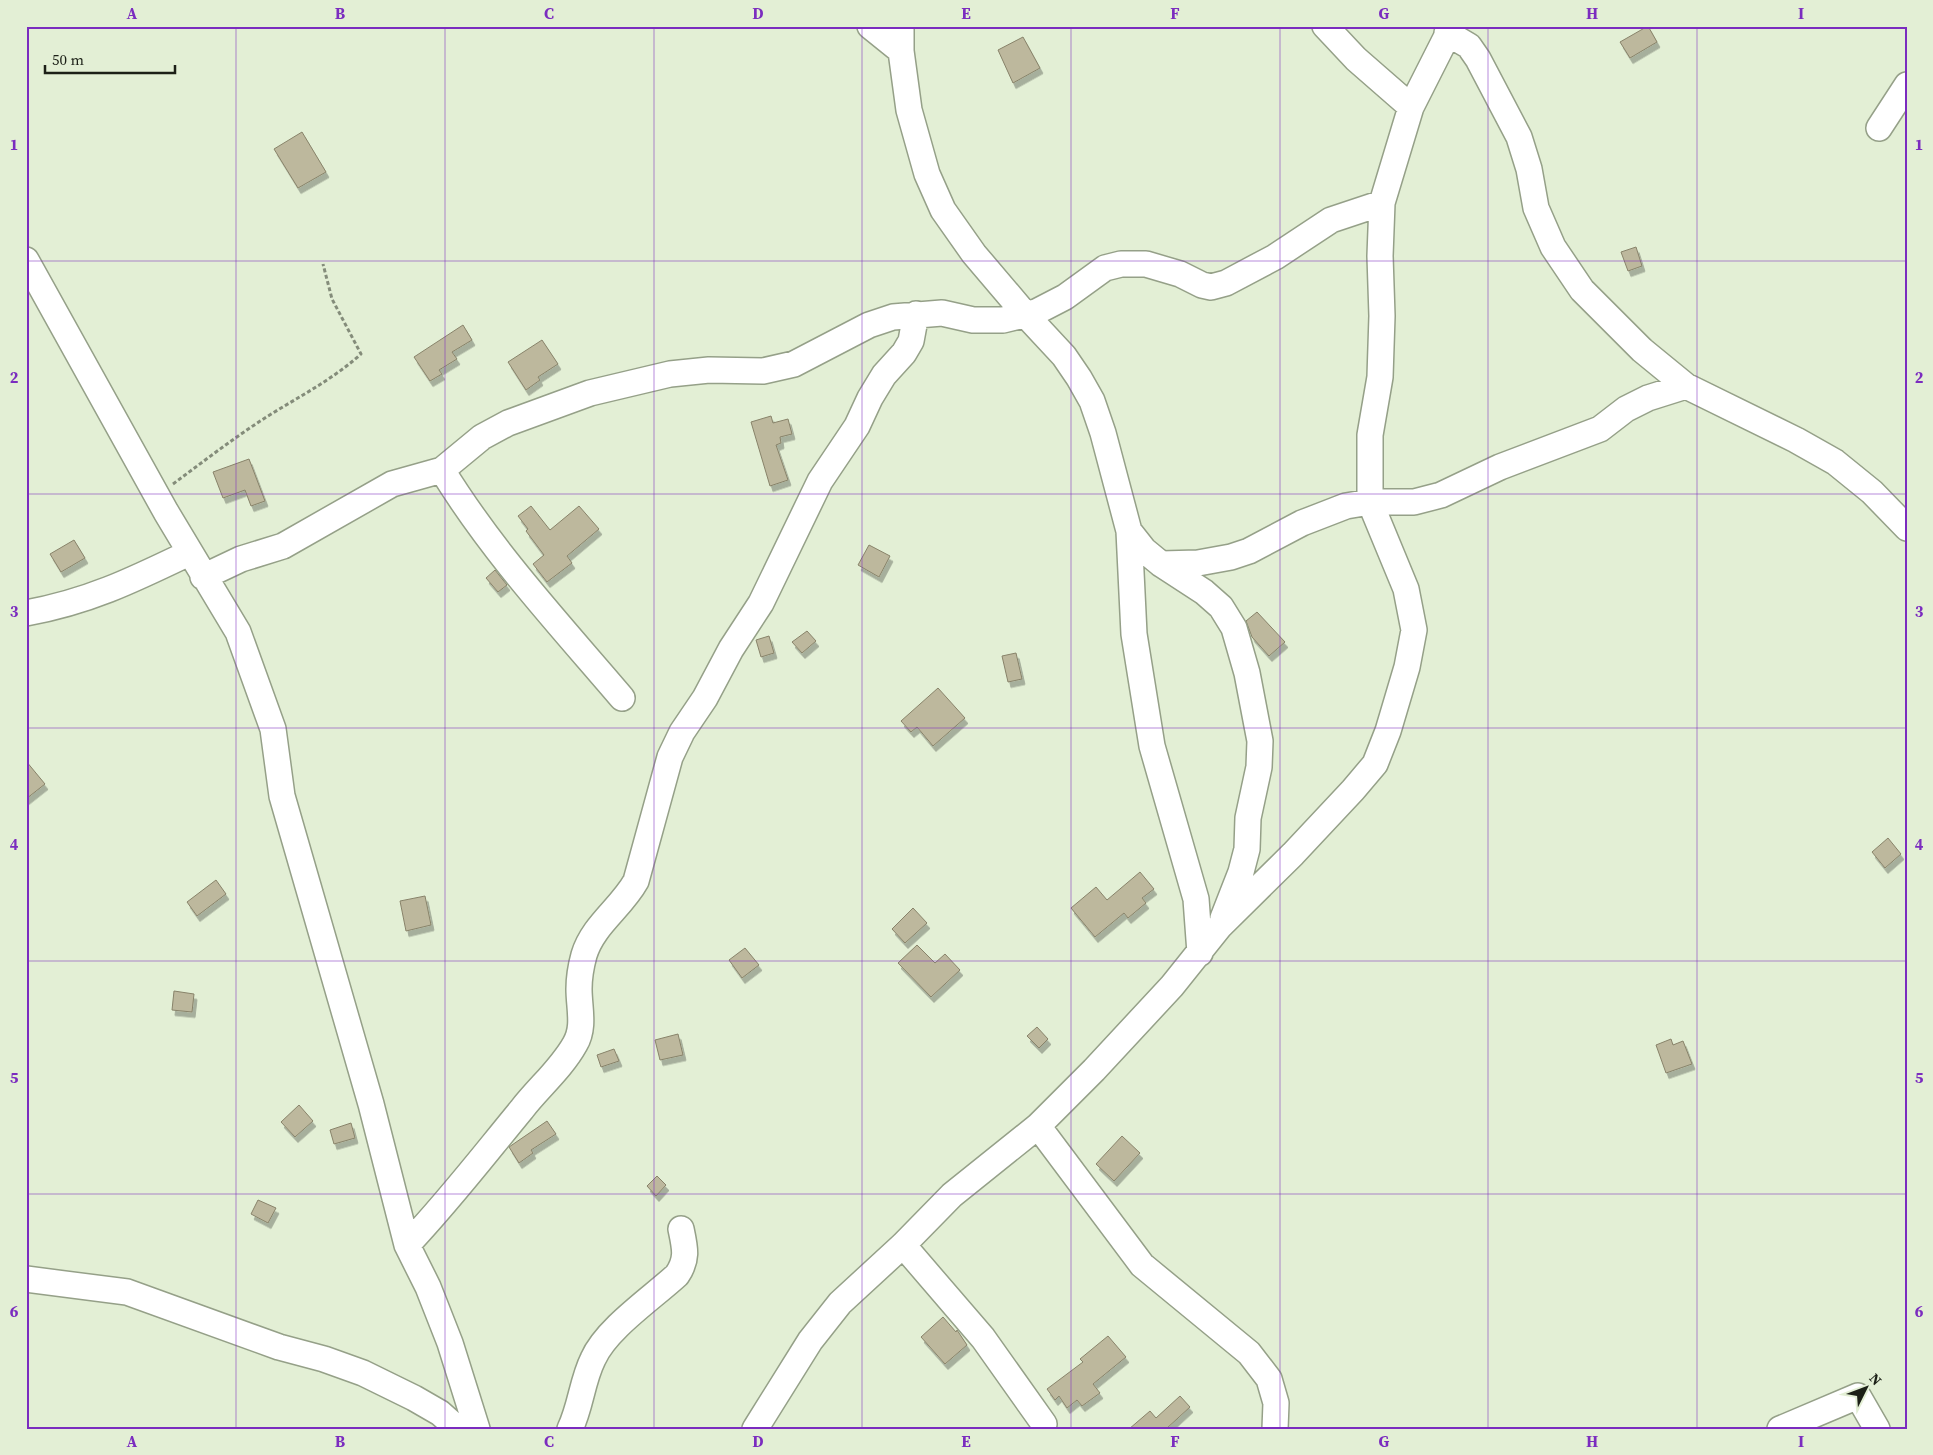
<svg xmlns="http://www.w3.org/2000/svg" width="1933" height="1455" viewBox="0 0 1933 1455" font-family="'Source Serif 4',serif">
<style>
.building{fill:#bdb89d;stroke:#88836a;filter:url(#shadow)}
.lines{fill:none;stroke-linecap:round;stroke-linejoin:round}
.minor-casing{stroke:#95a088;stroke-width:28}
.path{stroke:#848c7a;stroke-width:3;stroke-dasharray:4 2.5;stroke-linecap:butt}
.minor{stroke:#fff;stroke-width:25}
.grid{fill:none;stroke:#7b2cbf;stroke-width:1;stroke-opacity:0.55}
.neatline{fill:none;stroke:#7b2cbf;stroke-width:2}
.grid-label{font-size:16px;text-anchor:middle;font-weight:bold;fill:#7b2cbf}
</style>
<defs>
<filter id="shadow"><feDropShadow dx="3" dy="5.5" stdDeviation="0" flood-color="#0004"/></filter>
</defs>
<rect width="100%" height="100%" fill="#e3efd5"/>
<path class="building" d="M1648,26L1657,42L1630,58L1620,42Z
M1023,37L1040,68L1013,83L998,50Z
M302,132L326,172L298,188L274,149Z
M1636,247L1642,266L1628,271L1621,252Z
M463,325L472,340L452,352L457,359L439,370L442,374L430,381L414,357Z
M542,340L558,364L538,377L540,380L526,390L508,362Z
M771,416L773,423L788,419L792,434L780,437L781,443L776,445L788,480L770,486L751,422Z
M249,459L265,501L251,506L245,490L223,498L213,472Z
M531,506L550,530L579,506L599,529L567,556L572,563L547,582L533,564L544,555L526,531L528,529L518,516Z
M74,540L85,558L61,572L50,554Z
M869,545L890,556L879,577L858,565Z
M495,570L507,585L498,592L486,578Z
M1257,612L1285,642L1269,656L1252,637L1246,621Z
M807,631L816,641L802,653L792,642Z
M769,636L774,653L761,657L756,640Z
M1016,653L1022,679L1008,682L1002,656Z
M938,688L965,718L933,746L917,727L911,732L901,721Z
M26,761L45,784L26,799Z
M1888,838L1901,854L1885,868L1872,852Z
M1140,872L1154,889L1142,898L1146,903L1128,918L1124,913L1095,937L1071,908L1096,887L1107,900Z
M216,880L226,894L197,916L187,902Z
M425,896L431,925L406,931L400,901Z
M913,908L927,923L905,943L892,929Z
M917,945L935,963L945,954L960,970L931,997L898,963Z
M745,948L759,965L742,978L729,960Z
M174,991L194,994L192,1012L172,1010Z
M1037,1027L1048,1039L1039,1048L1027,1036Z
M678,1034L683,1055L660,1060L655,1040Z
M1671,1039L1673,1045L1683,1041L1692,1064L1666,1073L1656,1045Z
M614,1049L619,1061L601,1067L597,1055Z
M299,1105L313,1121L295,1137L281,1122Z
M547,1121L556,1134L531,1150L533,1153L519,1163L509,1147Z
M351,1123L355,1138L334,1144L330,1130Z
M1122,1136L1140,1153L1114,1181L1096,1164Z
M657,1176L666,1185L656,1196L647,1186Z
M258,1200L276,1208L268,1223L251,1214Z
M943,1317L956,1332L957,1330L967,1345L945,1364L921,1337Z
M1108,1336L1126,1357L1093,1384L1100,1393L1082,1406L1077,1400L1067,1408L1059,1396L1055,1400L1047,1389L1083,1362L1080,1359Z
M1180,1396L1190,1407L1166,1429H1129L1150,1411L1156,1418Z"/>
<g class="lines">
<defs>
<path id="minor" d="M870,26L901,51
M901,26V51L909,110L927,174L943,210L974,254L1025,314L1064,356L1079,378L1092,401L1103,433L1129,531L1144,550L1161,564L1204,592L1221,607L1234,628L1247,673L1260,741L1259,767L1248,818L1247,849L1241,872L1223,918
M1325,26L1356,59L1411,107
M1447,33L1469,46L1478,59L1519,137L1529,169L1536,208L1553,247L1582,290L1642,350L1686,386
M1879,128L1907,85
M26,260L166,512L238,632L273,729L282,796L371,1104L407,1245L428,1287L450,1343L477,1429
M442,470C493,553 559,624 622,698
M1129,531L1134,634L1152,746L1196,899L1200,953
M1161,564L1198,563L1231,557L1249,551L1302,523L1346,506L1370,502H1414L1441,495L1500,467L1600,429L1626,409L1648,398L1686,386L1796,440L1835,462L1872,492L1907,528
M203,577L241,559L283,546L392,484L442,470L482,437L508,423L590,393L670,374L709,370L763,371L794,364L869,325L893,317L942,313L973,320H1003L1036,312L1065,297L1105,268L1121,264H1146L1180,274L1202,285L1211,287L1226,283L1275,257L1331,220L1382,203
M26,613C88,602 133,580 189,553
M1038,1126L1142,1265L1249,1353L1269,1379L1276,1403L1275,1429
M407,1245C448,1202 484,1155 522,1109C539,1087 561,1069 575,1044C585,1027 579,1008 579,989C579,977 581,966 584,955C593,925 621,908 636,881L670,757L682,732L705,698L731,649L761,603L820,481L857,426L870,398L884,375L904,353L911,341L916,314
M903,1245L983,1338L1044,1424
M26,1279L127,1292L279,1347L324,1359L363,1373L414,1398L440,1413L458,1429
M570,1429C581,1406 582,1381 593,1359C606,1329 652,1298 677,1275C688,1259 685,1248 681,1229
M755,1429L810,1341L840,1303L903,1245L952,1195L1038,1126L1094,1070L1172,986L1220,926L1293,854L1353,790L1375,764L1388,731L1407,667L1414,630L1406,589L1370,502V435L1380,377L1382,316L1380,256L1382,203L1411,107L1452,26
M1780,1429L1858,1396L1877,1429"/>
</defs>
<use href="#minor" class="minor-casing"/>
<path class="path" d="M173,484C204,461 235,437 268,416C300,396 332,380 361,354L332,299L323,264"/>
<use href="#minor" class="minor"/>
</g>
<path class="grid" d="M236,26V1429M445,26V1429M654,26V1429M862,26V1429M1071,26V1429M1280,26V1429M1488,26V1429M1697,26V1429M26,261H1907M26,494H1907M26,728H1907M26,961H1907M26,1194H1907"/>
<rect width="1933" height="1455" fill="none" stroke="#e3efd5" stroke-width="55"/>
<g transform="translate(1866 1388) rotate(48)" stroke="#e3efd5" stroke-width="4" paint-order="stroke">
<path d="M0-4L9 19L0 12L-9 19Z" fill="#1c2017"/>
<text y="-8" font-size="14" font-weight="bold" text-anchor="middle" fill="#1c2017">N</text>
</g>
<path d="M45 65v8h130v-8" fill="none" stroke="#1c2017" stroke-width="2.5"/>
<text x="52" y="65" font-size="15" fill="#1c2017" stroke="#e3efd5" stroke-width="4" paint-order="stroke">50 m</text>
<rect x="28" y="28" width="1878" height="1400" class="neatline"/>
<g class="grid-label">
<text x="132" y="19">A</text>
<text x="340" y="19">B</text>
<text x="549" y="19">C</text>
<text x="758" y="19">D</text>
<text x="966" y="19">E</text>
<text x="1175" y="19">F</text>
<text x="1384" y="19">G</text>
<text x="1592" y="19">H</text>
<text x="1801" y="19">I</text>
<text x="14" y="150">1</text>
<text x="1919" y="150">1</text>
<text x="14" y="383">2</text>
<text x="1919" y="383">2</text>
<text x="14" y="617">3</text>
<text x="1919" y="617">3</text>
<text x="14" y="850">4</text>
<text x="1919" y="850">4</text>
<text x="14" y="1083">5</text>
<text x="1919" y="1083">5</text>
<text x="14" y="1317">6</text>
<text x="1919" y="1317">6</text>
<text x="132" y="1447">A</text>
<text x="340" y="1447">B</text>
<text x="549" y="1447">C</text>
<text x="758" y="1447">D</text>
<text x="966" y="1447">E</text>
<text x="1175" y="1447">F</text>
<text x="1384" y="1447">G</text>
<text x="1592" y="1447">H</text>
<text x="1801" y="1447">I</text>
</g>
</svg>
